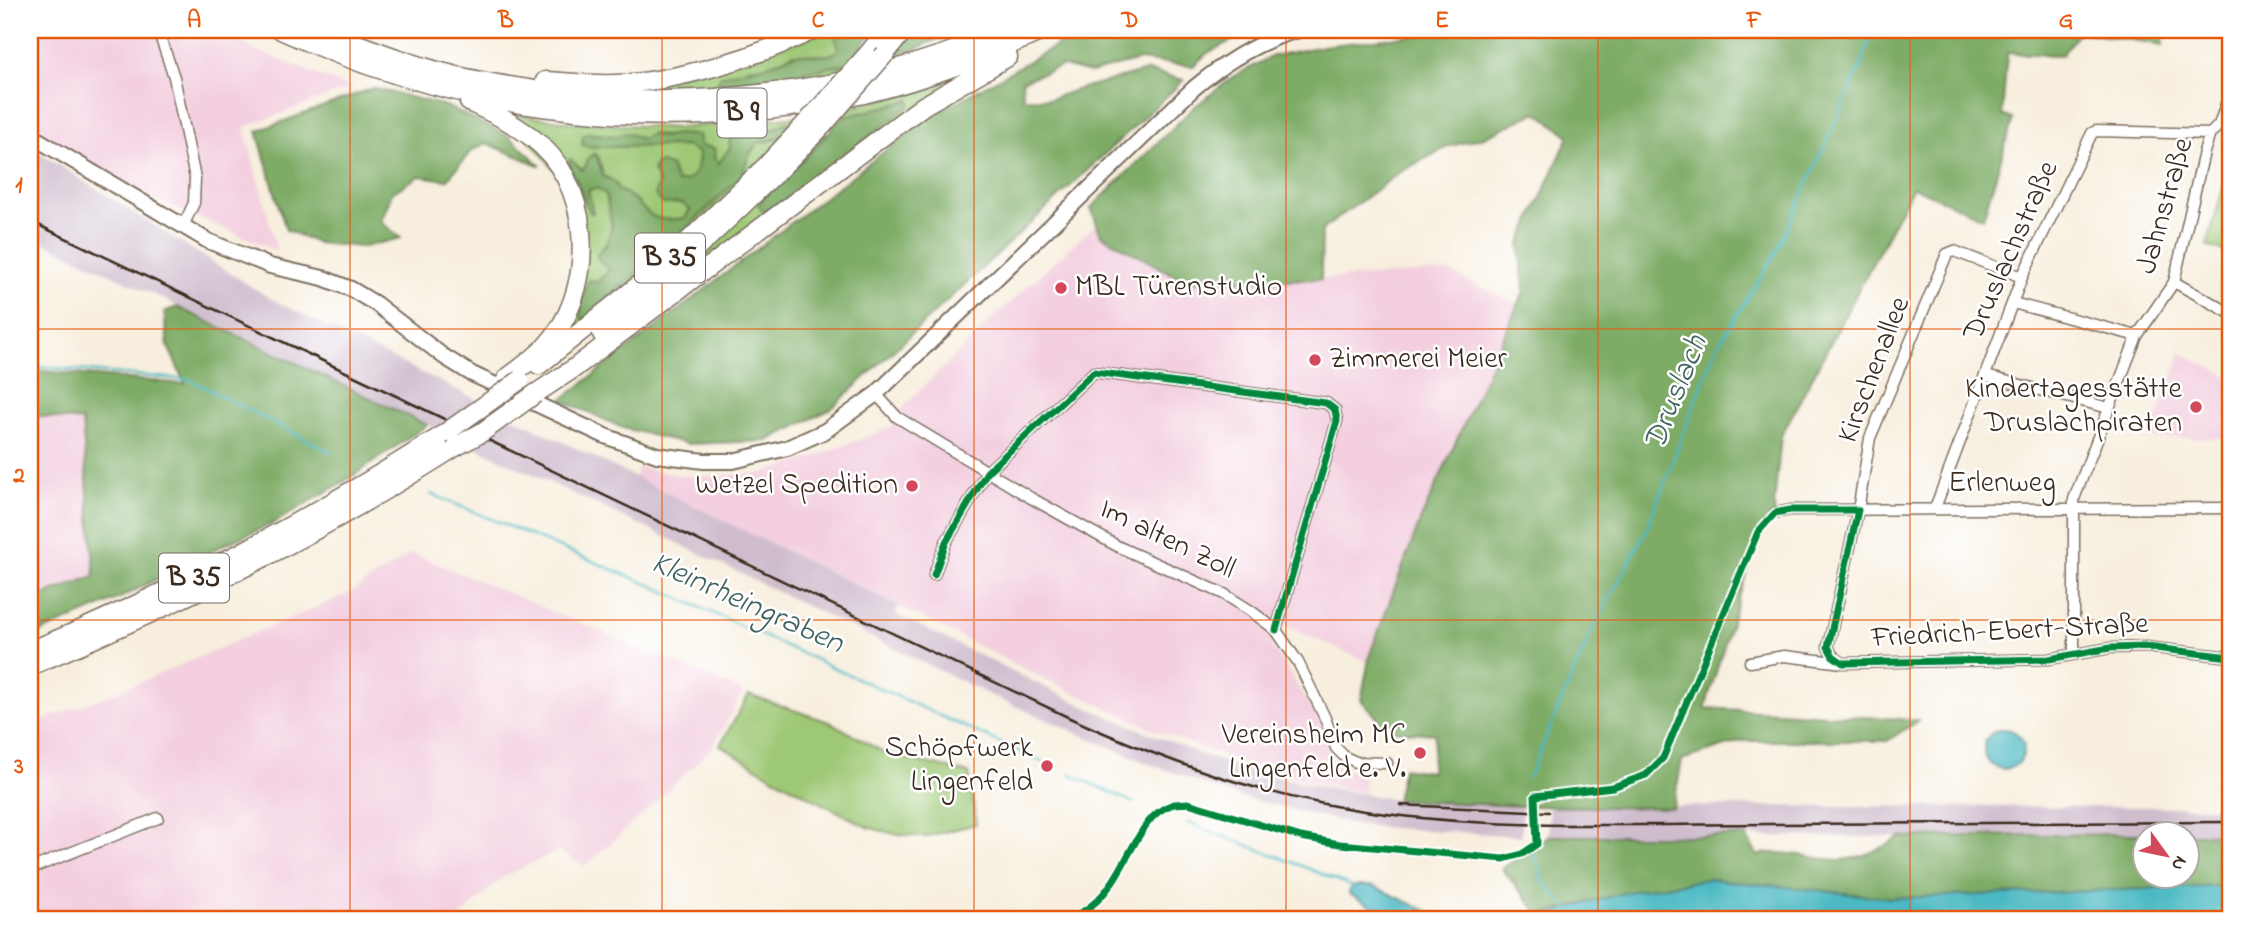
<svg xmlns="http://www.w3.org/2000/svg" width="2260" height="949" viewBox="0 0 2260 949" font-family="'Indie Flower',sans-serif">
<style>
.built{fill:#f3cfdf}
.industrial{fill:#cfbdce}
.green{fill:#9dc875;stroke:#6c794a;stroke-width:2}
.forest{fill:#7eac66;stroke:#5c6b42;stroke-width:2}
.water{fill:#4bb9c3;stroke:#437270;stroke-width:2}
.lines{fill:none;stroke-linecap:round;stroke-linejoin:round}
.stream{stroke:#4bb9c3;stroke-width:2.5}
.street-casing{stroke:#7d6f61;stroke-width:13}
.secondary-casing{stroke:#7d6f61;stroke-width:18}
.highway-casing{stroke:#7d6f61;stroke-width:21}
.street{stroke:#fff;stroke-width:10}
.secondary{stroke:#fff;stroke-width:14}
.highway{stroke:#fff;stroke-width:18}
.rail{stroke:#3b2a1e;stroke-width:2.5}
.highway-bridge-casing{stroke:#7d6f61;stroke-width:21;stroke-linecap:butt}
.highway-bridge{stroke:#fff;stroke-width:18}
.cycleway-casing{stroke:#fff;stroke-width:11}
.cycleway{stroke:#00873e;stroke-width:7}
.grid{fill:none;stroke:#e8590c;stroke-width:2;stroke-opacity:0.55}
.poi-dot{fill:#d1495b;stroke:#fff;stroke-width:2.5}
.labels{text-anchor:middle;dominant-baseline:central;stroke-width:5;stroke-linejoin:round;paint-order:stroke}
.shield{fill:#fff;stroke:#766a62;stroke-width:2}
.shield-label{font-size:28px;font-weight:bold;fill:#3b2a1e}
.street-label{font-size:30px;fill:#3b2a1e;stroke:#fff}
.poi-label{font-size:30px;fill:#3b2a1e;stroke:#fff;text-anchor:end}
.water-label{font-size:32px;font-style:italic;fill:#416360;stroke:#fff}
.neatline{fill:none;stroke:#e8590c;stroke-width:2.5}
.grid-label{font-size:23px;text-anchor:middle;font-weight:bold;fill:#e8590c}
</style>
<rect width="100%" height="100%" fill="#fff"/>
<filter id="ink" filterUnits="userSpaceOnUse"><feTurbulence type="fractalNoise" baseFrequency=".0143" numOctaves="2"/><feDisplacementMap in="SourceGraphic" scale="14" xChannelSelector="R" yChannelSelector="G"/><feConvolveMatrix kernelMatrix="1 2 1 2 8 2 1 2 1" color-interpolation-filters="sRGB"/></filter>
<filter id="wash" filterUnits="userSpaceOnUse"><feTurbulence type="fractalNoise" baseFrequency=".00686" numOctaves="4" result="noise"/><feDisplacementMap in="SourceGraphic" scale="28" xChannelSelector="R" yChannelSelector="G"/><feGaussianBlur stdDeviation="1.57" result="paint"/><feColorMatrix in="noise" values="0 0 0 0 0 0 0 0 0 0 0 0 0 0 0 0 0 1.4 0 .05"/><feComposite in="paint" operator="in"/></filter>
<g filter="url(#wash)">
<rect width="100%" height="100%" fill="#f7eedd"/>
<path class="built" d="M30,30H225L253,49L351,88L244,127L277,251L134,190L30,129Z
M1097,223L1101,235L1186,282L1321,279L1448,271L1518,305L1420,521L1368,662L1279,623L1270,643L1320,721L1331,762L1365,778L1364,793L1259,769L1152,729L1043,678L898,606L634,478L639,467L675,475L702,477L763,473L823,454L891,427L902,408L992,319Z
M2181,353L2230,377V438H2149Z
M30,415L82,421L95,576L30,600Z
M412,553L743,691L713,747L654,804L585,866L558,851L503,877L458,919H30V725L124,689L350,593Z"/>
<path class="industrial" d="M30,147L271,299L898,606L895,614L1086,707L1200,754L1248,770L1309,784L1396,800L1522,806V836L1392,828L1349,823L1242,798L1142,761L992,696L659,534L30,236Z
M1549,806L2230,807V834L1901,837L1548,836Z"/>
<path class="green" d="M822,30H839L835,36L839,49L835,54L812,57L793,54L769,65L747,68L734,84L847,64L838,74L717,90L616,91L802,40Z
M962,77L616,329L825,132L827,134L758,203L767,211L783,202L910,101L841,118L851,107L911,93Z
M507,113L568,122L678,128L801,116L790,127V123C769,132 750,133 729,138L730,148L719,163L716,162L714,148L700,146L698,135C684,133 668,139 655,134L642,139L625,134L615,136L590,134L588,147L686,146L699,153C699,168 694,183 677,182L670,166L653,169L659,183L657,187L671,203H683L690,210L685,218C638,226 649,201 618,190L615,182L603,176L599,157L594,153L588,158L586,167L582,170L569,164L590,213H593L588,190L597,188L606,194C612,211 617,237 601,249L603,264L610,269L598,283L593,282L581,311L584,319L672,242L735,182L744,170L748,157L757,143L776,140L781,137L783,139L684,237L610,301L551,348L572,317L580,200Z
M2229,166H2230V253L2207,246Z
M749,695L832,723L887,754L969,773L976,824L925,837L894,834L867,827L774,778L720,745Z"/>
<path class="forest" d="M839,30H875L847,64L734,84L717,83L721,76C737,71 755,69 771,64C779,62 788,55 797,54C811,52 828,62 839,49L835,36Z
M915,30H957L916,49L893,55Z
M1084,30H1253L1209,52L1193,66L1139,60L1090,73L1062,66L1022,81L1023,98L1050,99L1082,88L1147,71L1184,80L831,409L767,441L688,444L623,428L561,400L925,120Z
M1459,30H2163V45L2079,32L2062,55L2007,53L2002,115L2013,119L1983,218L1913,187L1781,436L1774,505L1775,515L1759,532L1705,708L1919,720L1887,741H1741L1682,760L1673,808L1522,806L1396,800L1403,768L1431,772L1435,734L1388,730L1361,700L1370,654L1420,521L1524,292L1520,244L1569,136L1537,112L1484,137L1447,147L1400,172L1322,230L1321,279L1186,282L1101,235L1091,208L1193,108L1234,76L1273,56L1323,46Z
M373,88L446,106L510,137L541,166L486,143L471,151L447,180L419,176L392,193L381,222L401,238L363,247L318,243L286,230L257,131Z
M910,100V105L783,202L763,212L758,204L816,147L841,118Z
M786,123H790V127C777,142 774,138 757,143L748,157L744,170L735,182L672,242L584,319L581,318L580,315C582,306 585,286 589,280L598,282L610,269L599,261L597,254L606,245L612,227L606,194L597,188L588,190L593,213H590L569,163L570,159L582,170L586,166L588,158L596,154L603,176L615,182L618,190C649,201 639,226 685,218L690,210L682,203L664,204L657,198L655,193L659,183L653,170L656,164L661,163L670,166L677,182C694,183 699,168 699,153L686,146L588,147L582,145L583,136L588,133L615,136L628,133L642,139L651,134L662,137L676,134L698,135L700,146L715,149L714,158L719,163L730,148L729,133C746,122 754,138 770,131C776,129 779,125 786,123Z
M177,307L427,425L350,478L272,524L225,544L122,597L30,637V600L95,576L82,421L30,415V370L185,384L168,346L164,312Z
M2144,834V876H2186L2187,834H2230V886L1890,898L1709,879L1628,892L1540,915L1502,869L1548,836H1746L1758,856C1774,847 1818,860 1839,860C1862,859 1882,848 1901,837Z"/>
<path class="water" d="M1984 749a20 20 0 1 1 40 0a20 20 0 1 1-40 0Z
M1709,879L1890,898L2230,886V919H1529L1628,892Z
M1351,886H1373L1436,915L1474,919H1394L1349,894Z"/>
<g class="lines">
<path class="stream" d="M30,366L190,380L331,452
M431,494L657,588L1043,762
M1070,774L1134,803
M1529,777L1591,632L1646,531L1716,348L1776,253L1862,63L1872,30
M1188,823L1292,862L1351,886
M1534,854L1544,883L1569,910"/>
</g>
</g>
<g filter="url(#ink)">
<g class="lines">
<defs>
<path id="street" d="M158,30L174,77L195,178L194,203L183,226
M2174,282L2230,313
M2013,303L2137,336
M1986,376L2109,408
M876,394L897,417L1031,498L1119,547L1224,594L1251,611L1276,630L1298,662L1325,718L1336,748L1345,757L1356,762L1387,763
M1935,508L2022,277L2092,133L2096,131L2210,134
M1775,513L1790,510L2230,508
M934,575L946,542L987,472L1094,372L1326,403L1335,410L1337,421L1276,630
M2074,653V499L2137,336L2174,282L2204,152L2210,134L2219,125L2230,92
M1750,662L1784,656L1843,663L2049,659L2110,648L2146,647L2230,657
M1843,663L1833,656L1828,647L1858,510L1870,438L1947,254L1954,251L2022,277
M30,869L158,818"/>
<path id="secondary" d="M30,135L208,241L270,266L323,278L351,289L376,304L443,356L472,374L605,436L657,455L704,461H733L787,448L825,431L876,394L1194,88C1225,62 1258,41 1298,30"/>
<path id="highway" d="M281,30C449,108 636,134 818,103C896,91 973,62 1044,30
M321,30C360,45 400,61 441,72C474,81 507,86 540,91C560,93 579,97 598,98C637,102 676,100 715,98C815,91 913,72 1004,30
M885,54L904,30
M867,55L887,30
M545,81C568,82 592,85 615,84C678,82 756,57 813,30
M469,102C495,114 520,126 542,146C595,196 594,295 545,347C534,359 520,368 507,378
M684,245L767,165L808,121
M602,334C678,267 753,198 823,125
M539,365L645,280
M535,394L573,369L923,106L1008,57
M30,651C177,591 307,521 441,436
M30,666C178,605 321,533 457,446"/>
</defs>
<use href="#street" class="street-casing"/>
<use href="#secondary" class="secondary-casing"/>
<use href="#highway" class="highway-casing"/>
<use href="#street" class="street"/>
<use href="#secondary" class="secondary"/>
<use href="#highway" class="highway"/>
<path class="rail" d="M30,221L1074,720C1153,755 1234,786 1319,803C1467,833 1621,824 1771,824C1924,823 2077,822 2230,822
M1400,805L1549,812"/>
<defs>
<path id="highway-bridge" d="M808,121L867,55
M823,125L885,54
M441,436L520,380
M457,446L481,433L535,394"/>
</defs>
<use href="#highway-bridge" class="highway-bridge-casing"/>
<use href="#highway-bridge" class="highway-bridge"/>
<defs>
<path id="cycleway" d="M934,575L946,542L987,472L1094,372L1326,403L1335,410L1337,421L1276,630
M1068,919C1128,897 1128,820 1171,805C1176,803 1183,804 1188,803L1301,837L1340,844L1504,859L1522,854L1537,844L1535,796L1613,787L1646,775L1663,758L1758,532L1775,513L1790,510H1858L1828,647L1833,656L1843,663L2049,659L2110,648L2146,647L2230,657"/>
</defs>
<use href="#cycleway" class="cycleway-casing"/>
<use href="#cycleway" class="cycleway"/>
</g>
</g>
<path class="grid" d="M350,30V919M662,30V919M974,30V919M1286,30V919M1598,30V919M1910,30V919M30,329H2230M30,620H2230"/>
<g class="poi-dot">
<circle cx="1061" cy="288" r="7"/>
<circle cx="1315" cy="360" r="7"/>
<circle cx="2196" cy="407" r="7"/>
<circle cx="912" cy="486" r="7"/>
<circle cx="1420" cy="753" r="7"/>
<circle cx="1047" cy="766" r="7"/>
</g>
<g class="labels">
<g class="shield">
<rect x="717.5" y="88.5" width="49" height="49" rx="5"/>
<rect x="635" y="233.5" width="70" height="49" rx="5"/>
<rect x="159" y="553.5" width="70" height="49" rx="5"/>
</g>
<g class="shield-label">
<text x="742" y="113">B 9</text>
<text x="670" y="258">B 35</text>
<text x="194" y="578">B 35</text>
</g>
<g class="street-label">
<text transform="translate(2166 206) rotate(-74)">Jahnstraße</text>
<text transform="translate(2012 251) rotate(-66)">Druslachstraße</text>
<text transform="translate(1875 370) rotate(-69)">Kirschenallee</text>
<text x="2002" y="484">Erlenweg</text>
<text transform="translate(1167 540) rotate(26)">Im alten Zoll</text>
<text transform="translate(2010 632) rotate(-3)">Friedrich-Ebert-Straße</text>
</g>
<g class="poi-label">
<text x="1075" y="288" text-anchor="start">MBL Türenstudio</text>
<text x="1329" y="360" text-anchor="start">Zimmerei Meier</text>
<text x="2182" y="390">Kindertagesstätte<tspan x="2182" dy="34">Druslachpiraten</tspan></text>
<text x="898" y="486">Wetzel Spedition</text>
<text x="1406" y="736">Vereinsheim MC<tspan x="1406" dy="34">Lingenfeld e. V.</tspan></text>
<text x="1033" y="749">Schöpfwerk<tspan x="1033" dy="34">Lingenfeld</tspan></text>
</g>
<g class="water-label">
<text transform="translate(1677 393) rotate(-68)">Druslach</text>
<text transform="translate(747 604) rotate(24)">Kleinrheingraben</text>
</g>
</g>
<rect width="2260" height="949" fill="none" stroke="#fff" stroke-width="77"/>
<g transform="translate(2166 855) rotate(123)"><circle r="33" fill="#ffffff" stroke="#b1aaa5" stroke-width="2"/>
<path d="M0-5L12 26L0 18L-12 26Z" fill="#d1495b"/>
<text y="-10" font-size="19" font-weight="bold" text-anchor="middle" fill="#3b2a1e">N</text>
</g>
<rect x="38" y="38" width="2184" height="873" class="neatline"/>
<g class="grid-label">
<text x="194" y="27">A</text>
<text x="506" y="27">B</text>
<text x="818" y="27">C</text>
<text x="1130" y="27">D</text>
<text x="1442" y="27">E</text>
<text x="1754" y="27">F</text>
<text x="2066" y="27">G</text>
<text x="19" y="192">1</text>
<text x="19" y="482">2</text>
<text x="19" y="773">3</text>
</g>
</svg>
